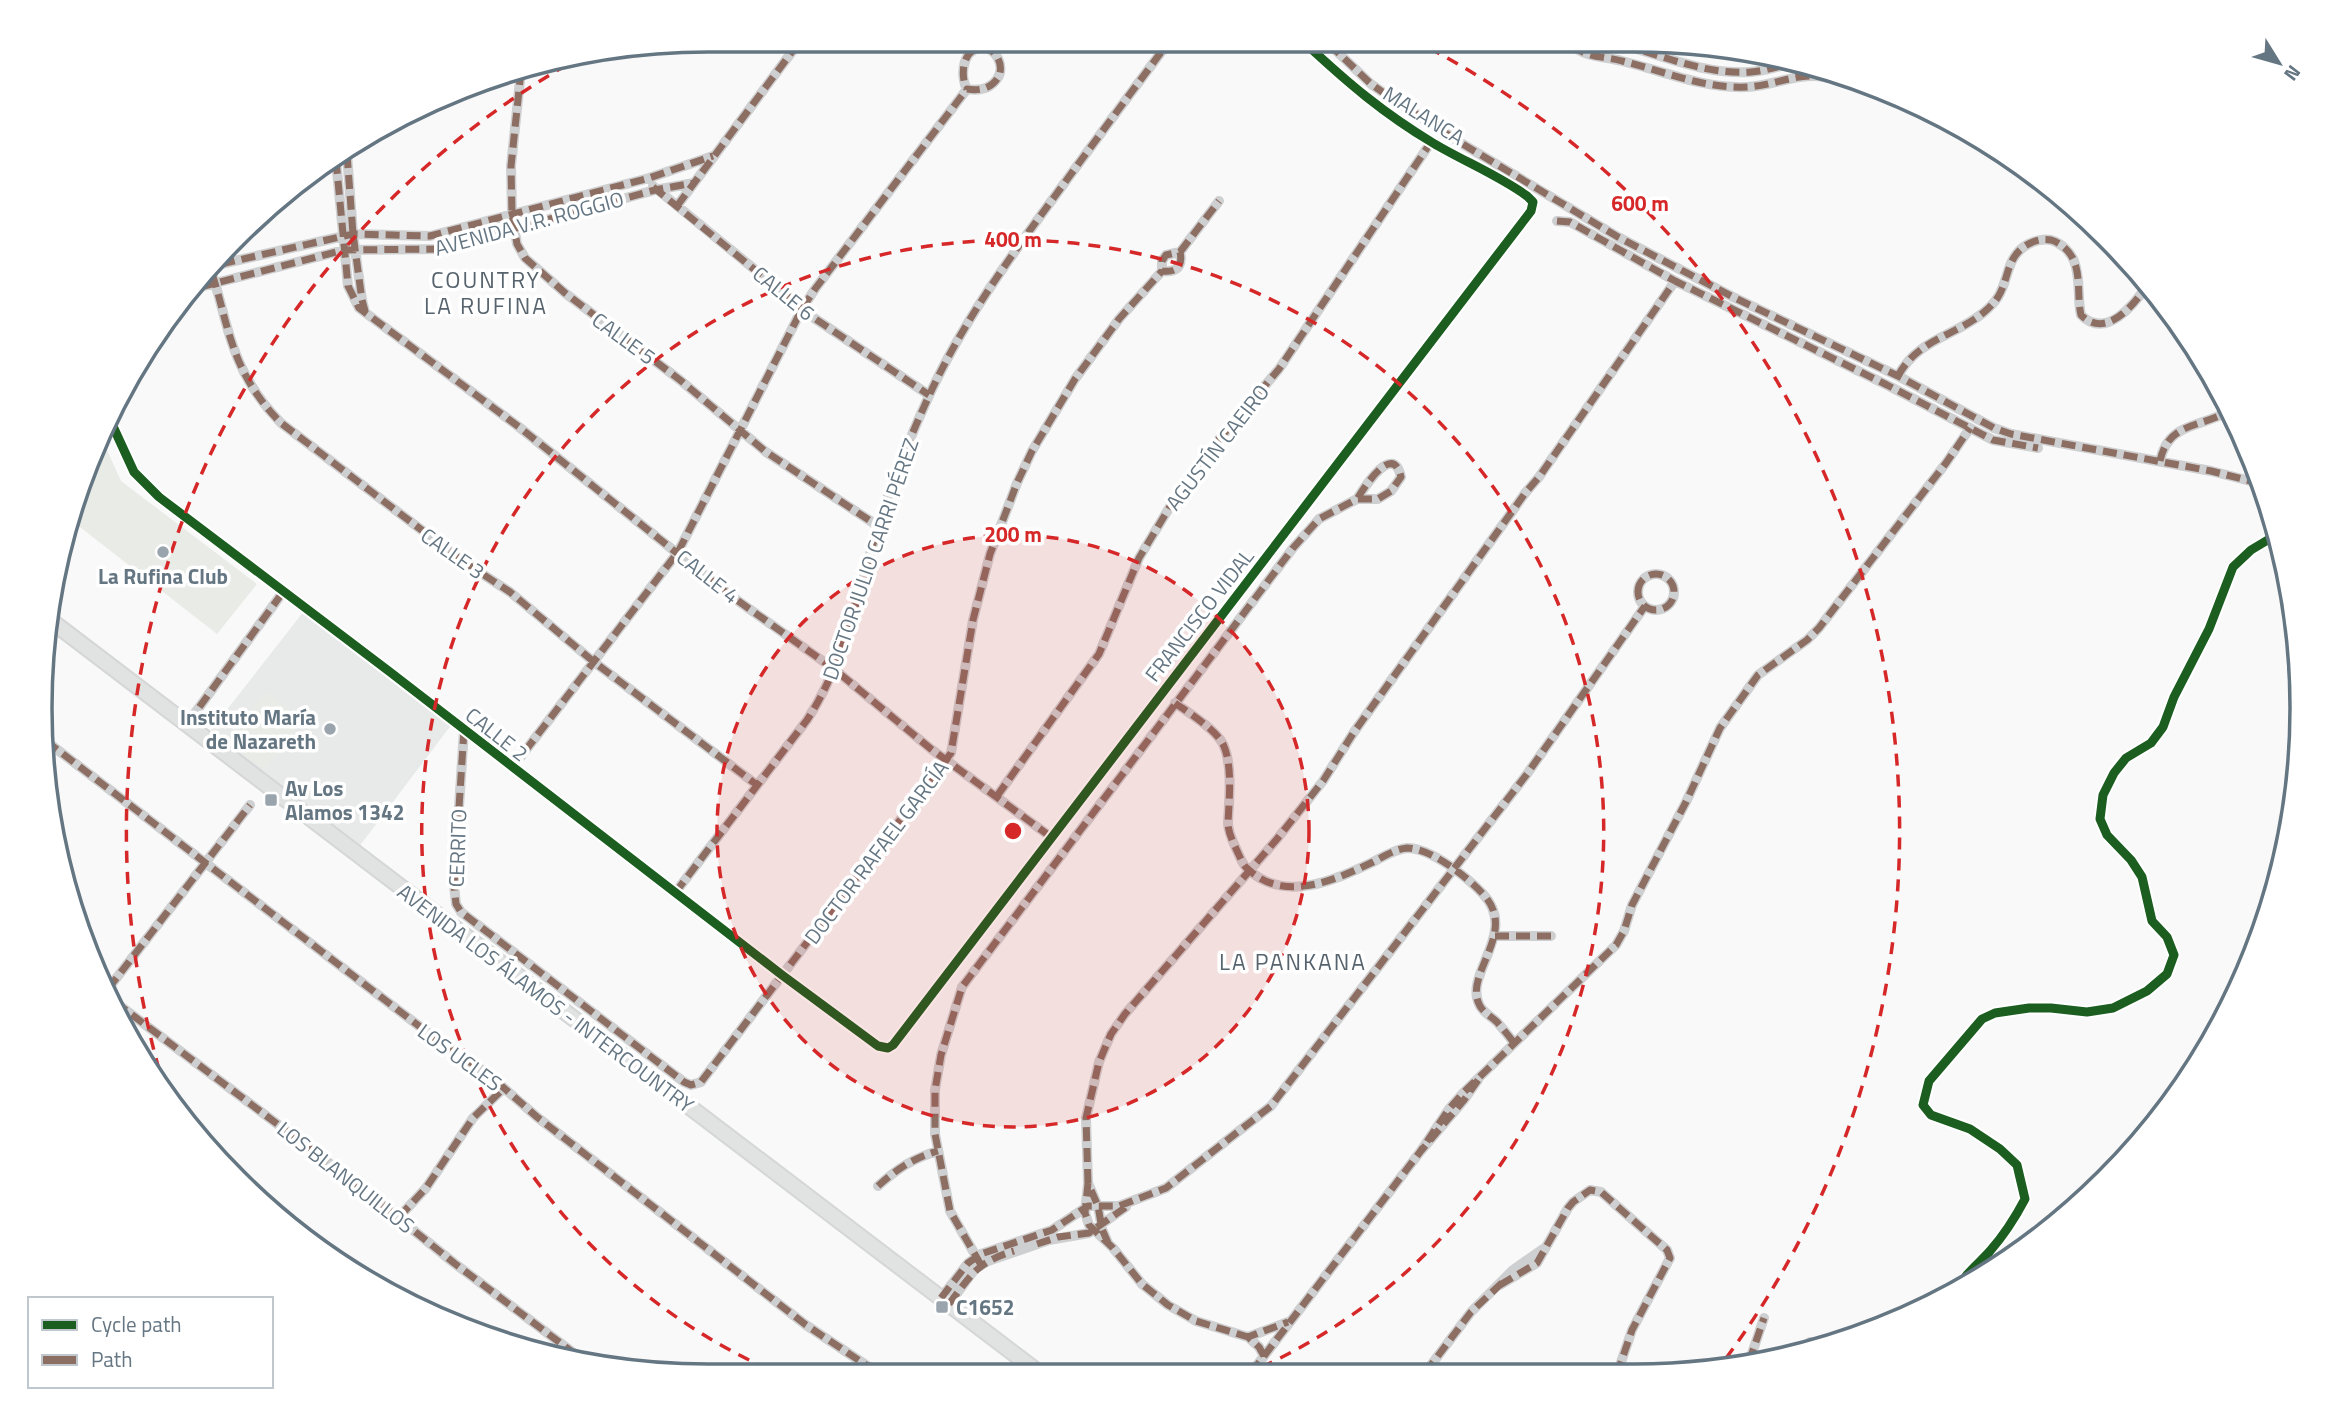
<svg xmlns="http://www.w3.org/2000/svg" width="2342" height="1416" viewBox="0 0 2342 1416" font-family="'Titillium Web',sans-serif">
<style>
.built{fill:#e8e9e9}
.green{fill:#e8ebe6}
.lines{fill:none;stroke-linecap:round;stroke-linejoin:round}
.major-casing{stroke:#d5d6d7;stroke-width:18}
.minor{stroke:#cecfd0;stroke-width:10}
.major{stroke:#e1e2e2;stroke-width:14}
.quiet{stroke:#8d6e63;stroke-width:7;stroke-dasharray:14 7;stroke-linecap:butt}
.cycleway-casing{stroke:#fff;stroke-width:13}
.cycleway{stroke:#1b5e20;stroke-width:9}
.ring{fill:none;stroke:#d62828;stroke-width:3.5;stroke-dasharray:12 9}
.poi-dot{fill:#99a4ac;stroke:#fff;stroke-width:2.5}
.labels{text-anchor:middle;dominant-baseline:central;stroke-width:7;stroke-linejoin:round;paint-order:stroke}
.street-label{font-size:21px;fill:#657683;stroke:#fff}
.poi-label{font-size:21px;font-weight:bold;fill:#657683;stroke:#fff;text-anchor:start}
.neighbourhood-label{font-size:23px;letter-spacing:2px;fill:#57646e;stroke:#fff}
.rim{fill:none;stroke:#657683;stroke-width:3.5}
.centre{fill:#d62828;stroke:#fff;stroke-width:3.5}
.ring-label{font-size:21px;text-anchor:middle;font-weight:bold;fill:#d62828;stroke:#fff;stroke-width:7;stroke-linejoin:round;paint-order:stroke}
</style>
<rect width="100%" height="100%" fill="#f9f9f9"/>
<path class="built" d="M304,611L452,724L355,852L208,734Z"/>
<path class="green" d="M102,439L121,481L257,584L217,634L71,520L76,494Z
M266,691L304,719L264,770L227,742Z"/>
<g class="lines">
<defs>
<path id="major" d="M54,623L1038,1372"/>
</defs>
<use href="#major" class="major-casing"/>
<path class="minor" d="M1329,44L1371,84L1388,96L1461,143L1618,237L1733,297L1898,376L1994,428L2011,434L2211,471L2262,484
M1572,45C1586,58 1604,56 1622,61C1663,71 1704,89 1747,87C1770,86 1792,75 1816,76C1840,78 1864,89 1889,91
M1624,45C1665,57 1708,75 1751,72C1764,71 1776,67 1789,64
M521,71L511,166L512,214L517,244L525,258L565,293L680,380L766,452L878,526
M347,154L353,234L362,300L365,312
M336,160L348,286L359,308L519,427L727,593L834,669L931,749L1051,837
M653,186L814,318L929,395
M677,206L800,41
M1557,221L1570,222L1675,281
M1180,252C1183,266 1177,273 1162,271V261L1166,255Z
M1180,252L1219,201
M221,264L353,234L430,236L649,178L713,156
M212,274C220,297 224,320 232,343C242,374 258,400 281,423L461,560L510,592L594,662L757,785
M200,287L344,250L440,249L655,190L694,183
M1898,376C1918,339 1953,337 1983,313C1989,308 1994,303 1998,297C2009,279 2006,259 2025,246C2033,241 2041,238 2051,240C2061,243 2070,251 2074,261C2081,278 2077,298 2081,315C2106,340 2134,305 2148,284
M111,422L134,472L159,497L390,672L782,975L878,1046L888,1048L893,1045L1531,211L1533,202L1527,196C1498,175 1463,161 1433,143C1383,113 1348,83 1306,44
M2160,461C2168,422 2200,428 2229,411
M1638 592a18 18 0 1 1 36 0a18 18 0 1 1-36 0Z
M1175,703C1189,713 1215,729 1223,744C1233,765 1229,800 1228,823C1228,833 1234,844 1238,853C1241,859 1243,866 1249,870C1285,903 1335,880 1373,862C1383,857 1395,849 1407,848C1431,848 1467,877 1483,894C1519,932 1464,973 1479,1004C1482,1012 1491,1016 1497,1022C1503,1029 1509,1036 1514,1043
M187,724L283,592
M464,730L454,885L456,904L461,912L684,1082L691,1085L701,1082L951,753L973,620L990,554L1017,483L1032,451L1075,379L1119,319L1162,271
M46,741L436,1039L488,1074L537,1117L806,1325L875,1371
M512,768L678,552L802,309L815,289L967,89C979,91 990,89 997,79C1006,67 996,46 980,48C962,50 960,77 967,89
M997,796L1099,654L1139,558L1177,495L1203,458L1279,369L1431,142
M675,893L807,720C845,662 858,592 878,527C891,483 909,440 928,398C961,325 1007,261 1055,196C1092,145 1130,94 1168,43
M1495,936H1551
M108,989L250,805
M115,1002L345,1175L454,1263L583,1360
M1478,1080L1464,1100L1420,1152L1449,1109L1463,1093L1616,945L1624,931L1632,905L1686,802L1720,728L1758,675L1807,640L1819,628L1946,463L1970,428
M1088,1183L1086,1118L1099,1062L1111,1034L1125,1014L1277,839L1323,781L1354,732L1526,492L1539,477L1675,281L1887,385L1993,440L2038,448
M878,1186C897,1169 913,1158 938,1151
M399,1217L426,1188L473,1118L504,1088
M1108,1243L1102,1229L1098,1206L1088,1183L1085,1213L1089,1225L1113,1248L1142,1284L1168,1305L1196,1321L1248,1337
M981,1265L950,1211L935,1134V1090L941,1055L962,987L1293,548L1319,519L1357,499H1378L1391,491L1401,477C1393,441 1364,488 1357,499
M1500,1285L1537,1263L1568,1208L1573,1202L1590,1190L1601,1192L1667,1250L1670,1258L1632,1330L1617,1374
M1959,1290C1962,1275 1980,1263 1990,1251C2004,1235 2015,1218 2025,1199L2017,1165L2000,1149L1970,1129L1931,1115L1923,1105L1929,1081L1982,1019L1995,1013L2029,1008H2051L2087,1012L2113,1008L2147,991L2167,974L2174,955L2167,937L2152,921L2142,877L2131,860L2107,835L2100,819L2103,795L2114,773L2126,758L2151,743L2163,727L2174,697L2209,629L2233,567L2251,550L2276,535
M941,1298L968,1263L981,1254L1052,1230L1088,1206H1119L1166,1188L1271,1106L1527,774L1645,606
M949,1304L975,1269L988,1261L1049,1240L1089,1233L1126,1207
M1806,1353L1810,1342
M1264,1356L1259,1347L1248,1337L1288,1322
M1749,1362L1764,1318
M1251,1373L1420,1152
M1425,1373L1471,1312L1513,1270L1543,1249"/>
<use href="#major" class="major"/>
<path class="quiet" d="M1329,44L1371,84L1388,96L1461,143L1618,237L1733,297L1898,376L1994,428L2011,434L2211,471L2262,484
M1572,45C1586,58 1604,56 1622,61C1663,71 1704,89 1747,87C1770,86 1792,75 1816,76C1840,78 1864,89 1889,91
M1624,45C1665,57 1708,75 1751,72C1764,71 1776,67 1789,64
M521,71L511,166L512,214L517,244L525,258L565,293L680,380L766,452L878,526
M347,154L353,234L362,300L365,311
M336,160L348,286L359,308L519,427L727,593L834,669L931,749L1051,837
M653,187L814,318L929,395
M677,206L800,41
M1557,221L1570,222L1675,281
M1180,252C1183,266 1177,273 1162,271V261L1166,255Z
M1180,252L1219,201
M221,264L353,234L430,236L649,178L713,156
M212,274C220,297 224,320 232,343C242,374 258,400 281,423L461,560L510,592L594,662L757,785
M200,287L344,250L440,249L655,190L694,183
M1898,376C1918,339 1953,337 1983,313C1989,308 1994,303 1998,297C2009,279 2006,259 2025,246C2033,241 2041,238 2051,240C2061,243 2070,251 2074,261C2081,278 2077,298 2081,315C2106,340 2134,305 2148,284
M2160,461C2168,422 2200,428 2229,411
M1638 592a18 18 0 1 1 36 0a18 18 0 1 1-36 0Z
M1175,703C1189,713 1215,729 1223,744C1233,765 1229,800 1228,823C1228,833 1234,844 1238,853C1241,859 1243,866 1249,870C1285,903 1335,880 1373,862C1383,857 1395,849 1407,848C1431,848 1467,877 1483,894C1519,932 1464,973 1479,1004C1482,1012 1491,1016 1497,1022C1503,1029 1509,1036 1514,1043
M187,724L283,592
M464,730L454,885L456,904L461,912L684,1082L691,1085L701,1082L951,753L973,620L990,554L1017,483L1032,451L1075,379L1119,319L1162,271
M46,741L436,1039L488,1074L537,1117L806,1325L875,1371
M512,768L678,552L802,309L815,289L967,89C979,91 990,89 997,79C1006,67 996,46 980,48C962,50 960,77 967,89
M997,796L1099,654L1139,558L1177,495L1203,458L1279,369L1431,142
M675,893L807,720C845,662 858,592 878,527C891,483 909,440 928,398C961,325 1007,261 1055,196C1092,145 1130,94 1168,43
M1495,936H1551
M108,989L250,805
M115,1002L345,1175L454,1263L583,1360
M1478,1080L1464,1100L1420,1152L1449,1109L1463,1093L1616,945L1624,931L1632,905L1686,802L1720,728L1758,675L1807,640L1819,628L1946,463L1970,428
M1088,1183L1086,1118L1099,1062L1111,1034L1125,1014L1277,839L1323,781L1354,732L1526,492L1539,477L1675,281L1887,385L1993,440L2038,448
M878,1186C897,1169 913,1158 938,1151
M399,1217L426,1188L473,1118L504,1088
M1108,1243L1102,1229L1098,1206L1088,1183L1085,1213L1089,1225L1113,1248L1142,1284L1168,1305L1196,1321L1248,1337
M1037,1244L1058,1237L1089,1233L1126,1207
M981,1265L950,1211L935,1134V1090L941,1055L962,987L1293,548L1319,519L1357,499H1378L1391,491L1401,477C1393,441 1364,488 1357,499
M1500,1285L1537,1263L1568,1208L1573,1202L1590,1190L1601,1192L1667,1250L1670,1258L1632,1330L1617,1374
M941,1298L968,1263L981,1254L1052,1230L1088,1206H1119L1166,1188L1271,1106L1527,774L1645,606
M949,1304C971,1275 977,1262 1014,1251
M1806,1353L1810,1342
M1264,1356L1259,1347L1248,1337L1288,1322
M1749,1362L1764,1318
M1251,1373L1420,1152
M1425,1373L1471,1312L1505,1280"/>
<defs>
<path id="cycleway" d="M111,422L134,472L159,497L390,672L782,975L878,1046L888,1048L893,1045L1531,211L1533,202L1527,196C1498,175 1463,161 1433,143C1383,113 1348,83 1306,44
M1959,1290C1962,1275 1980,1263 1990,1251C2004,1235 2015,1218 2025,1199L2017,1165L2000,1149L1970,1129L1931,1115L1923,1105L1929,1081L1982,1019L1995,1013L2029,1008H2051L2087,1012L2113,1008L2147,991L2167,974L2174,955L2167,937L2152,921L2142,877L2131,860L2107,835L2100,819L2103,795L2114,773L2126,758L2151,743L2163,727L2174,697L2209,629L2233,567L2251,550L2276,535"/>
</defs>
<use href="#cycleway" class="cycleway-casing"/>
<use href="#cycleway" class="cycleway"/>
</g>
<circle cx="1013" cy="831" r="296" fill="#d62828" fill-opacity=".12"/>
<g class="ring">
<circle cx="1013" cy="831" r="296"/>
<path d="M768 1369A591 591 0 1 1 1253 1371"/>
<path d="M165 1090A887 887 0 0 1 563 67M1429 48A887 887 0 0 1 1721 1365"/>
</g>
<g class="poi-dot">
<circle cx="163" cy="552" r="7"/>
<circle cx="330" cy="729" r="7"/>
<rect x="264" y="793" width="14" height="14" rx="3.5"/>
<rect x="935" y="1300" width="14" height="14" rx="3.5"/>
</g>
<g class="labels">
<g class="street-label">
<text transform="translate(1424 115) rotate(32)">MALANCA</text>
<text transform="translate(529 223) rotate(-15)">AVENIDA V.R. ROGGIO</text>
<text transform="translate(784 293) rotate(39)">CALLE 6</text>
<text transform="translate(624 338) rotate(36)">CALLE 5</text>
<text transform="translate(1217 447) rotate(-52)">AGUSTÍN CAEIRO</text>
<text transform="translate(453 553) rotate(35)">CALLE 3</text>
<text transform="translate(870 559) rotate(-71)">DOCTOR JULIO CARRI PÉREZ</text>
<text transform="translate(708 576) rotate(38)">CALLE 4</text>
<text transform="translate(1199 615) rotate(-52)">FRANCISCO VIDAL</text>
<text transform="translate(497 734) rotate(38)">CALLE 2</text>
<text transform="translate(457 848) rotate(-88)">CERRITO</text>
<text transform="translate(876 852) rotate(-53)">DOCTOR RAFAEL GARCÍA</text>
<text transform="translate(546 998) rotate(37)">AVENIDA LOS ÁLAMOS - INTERCOUNTRY</text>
<text transform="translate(460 1057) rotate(36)">LOS UCLES</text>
<text transform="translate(346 1177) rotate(38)">LOS BLANQUILLOS</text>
</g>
<g class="poi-label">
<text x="163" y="576" text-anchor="middle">La Rufina Club</text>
<text x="316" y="717" text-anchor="end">Instituto María<tspan x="316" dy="24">de Nazareth</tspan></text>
<text x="285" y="788">Av Los<tspan x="285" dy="24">Alamos 1342</tspan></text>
<text x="956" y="1307">C1652</text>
</g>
<g class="neighbourhood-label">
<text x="486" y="279">COUNTRY<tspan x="486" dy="26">LA RUFINA</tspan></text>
<text x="1293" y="961">LA PANKANA</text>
</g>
</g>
<path d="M0 0H2342V1416H0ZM708 52H1634A656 656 0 0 1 2290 708V708A656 656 0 0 1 1634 1364H708A656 656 0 0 1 52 708V708A656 656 0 0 1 708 52Z" fill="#fff" fill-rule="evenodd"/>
<path class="rim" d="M708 52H1634A656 656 0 0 1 2290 708V708A656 656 0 0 1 1634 1364H708A656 656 0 0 1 52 708V708A656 656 0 0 1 708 52Z"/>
<circle cx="1013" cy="831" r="10" class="centre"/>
<g class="ring-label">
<text x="1640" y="211">600 m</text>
<text x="1013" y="247">400 m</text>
<text x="1013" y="542">200 m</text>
</g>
<rect x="28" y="1297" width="245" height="91" fill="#ffffff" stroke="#c1c8cd" stroke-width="2"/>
<rect x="42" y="1320" width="35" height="10" fill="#1b5e20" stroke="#c1c8cd" stroke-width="2"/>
<text x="91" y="1332" font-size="21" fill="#657683">Cycle path</text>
<rect x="42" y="1355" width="35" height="10" fill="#8d6e63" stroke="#c1c8cd" stroke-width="2"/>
<text x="91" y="1367" font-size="21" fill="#657683">Path</text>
<g transform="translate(2279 63) rotate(127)" stroke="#ffffff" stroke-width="5" paint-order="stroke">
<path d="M0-5L12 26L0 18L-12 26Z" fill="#657683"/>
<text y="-10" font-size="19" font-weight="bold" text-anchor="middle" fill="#657683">N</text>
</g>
</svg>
